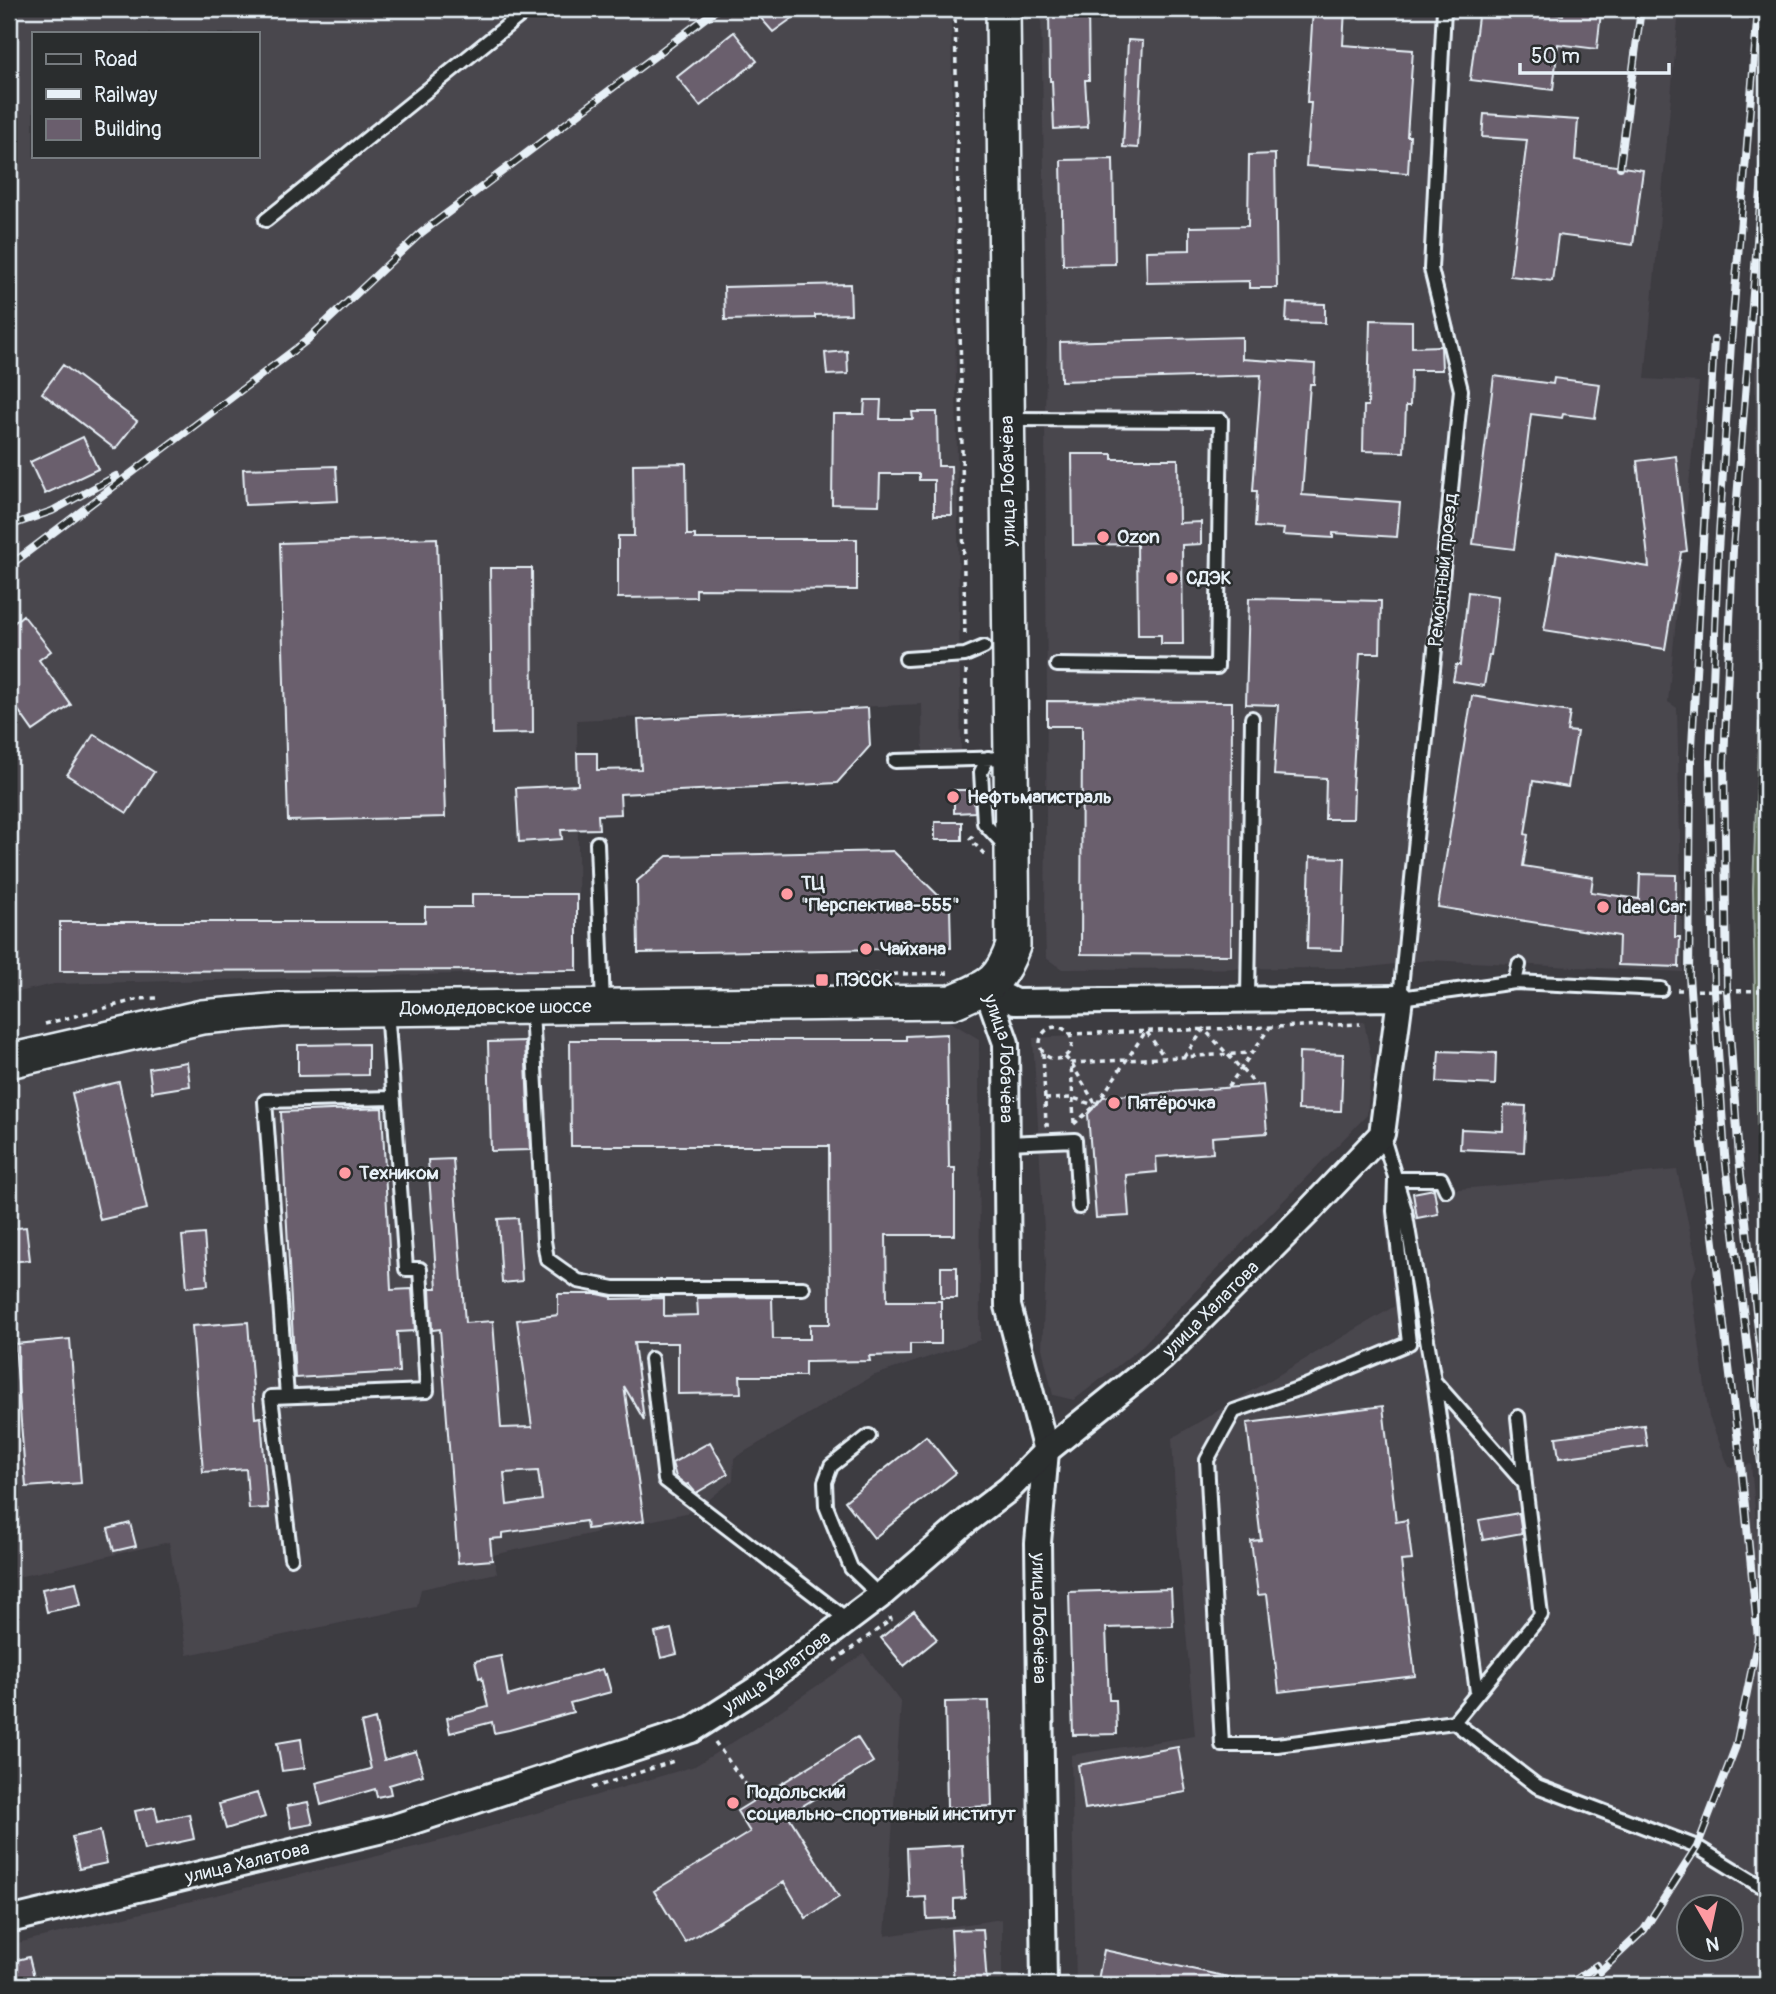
<svg xmlns="http://www.w3.org/2000/svg" width="1776" height="1994" viewBox="0 0 1776 1994" font-family="Pangolin,sans-serif">
<style>
.built{fill:#4a464e;fill-rule:evenodd}
.green{fill:#5d6b53;stroke:#a2aea6;stroke-width:2}
.building{fill:#6a5e6d;stroke:#e8f1f8;stroke-width:2;fill-rule:evenodd}
.lines{fill:none;stroke-linecap:round;stroke-linejoin:round}
.service-casing{stroke:#e8f1f8;stroke-width:18}
.minor-casing{stroke:#e8f1f8;stroke-width:30}
.secondary-casing{stroke:#e8f1f8;stroke-width:38}
.path{stroke:#e8f1f8;stroke-width:3.5;stroke-dasharray:5 5;stroke-linecap:butt}
.service{stroke:#2a2d2e;stroke-width:12}
.minor{stroke:#2a2d2e;stroke-width:24}
.secondary{stroke:#2a2d2e;stroke-width:33}
.rail-casing{stroke:#e8f1f8;stroke-width:8}
.rail{stroke:#2a2d2e;stroke-width:5;stroke-dasharray:16;stroke-linecap:butt}
.poi-dot{fill:#ff9aa2;stroke:#2a2d2e;stroke-width:2.5}
.labels{text-anchor:middle;dominant-baseline:central;stroke-width:5;stroke-linejoin:round;paint-order:stroke}
.street-label{font-size:19px;fill:#e8f1f8;stroke:#2a2d2e}
.poi-label{font-size:19px;font-weight:bold;fill:#e8f1f8;stroke:#2a2d2e;text-anchor:start}
</style>
<rect width="100%" height="100%" fill="#3d3c41"/>
<filter id="ink" filterUnits="userSpaceOnUse"><feTurbulence type="fractalNoise" baseFrequency=".0143" numOctaves="2"/><feDisplacementMap in="SourceGraphic" scale="14" xChannelSelector="R" yChannelSelector="G"/><feConvolveMatrix kernelMatrix="1 2 1 2 8 2 1 2 1" color-interpolation-filters="sRGB"/></filter>
<g filter="url(#ink)">
<path class="built" d="M9,9H951L961,756L923,753L922,704L577,720L579,971L54,984L9,994ZM33,33H257V156H33Z
M1041,9H1679L1645,379L1699,382L1668,702L1677,708L1683,972L1428,960L1362,968L1062,969L1046,958L1045,925L1047,701L1045,412L1047,337Z
M1755,366H1767V729L1759,723Z
M878,1019L947,1020L979,1039L980,1340L872,1376L734,1458L733,1480L695,1511L493,1555L497,1573L421,1589L417,1607L187,1655L169,1542L9,1579V1077L121,1053L233,1025Z
M1364,1022L1372,1062L1367,1115L1139,1349L1074,1400L1053,1395L1042,1348L1046,1266L1033,1038Z
M1677,1170L1697,1265L1691,1282L1709,1417L1729,1467L1751,1464L1767,1649V1985H1076L1071,1755L1195,1736L1177,1528L1172,1438L1395,1306L1383,1209L1413,1193ZM1688,1906H1730V1948H1688Z
M864,1654L901,1703L885,1936L1002,1919V1985H9V1945L448,1839L695,1766L746,1734Z"/>
<path class="green" d="M1759,723L1767,729V1233L1758,1164L1753,889Z"/>
<path class="building" d="M753,9H805L773,32Z
M1049,9H1088L1089,80H1085L1088,127L1054,129L1052,81H1050Z
M1313,9H1345L1343,45L1413,50L1407,136H1410L1408,173L1306,166L1311,103H1307Z
M1479,9H1511L1563,15L1564,9L1601,12L1597,49L1558,44L1553,90L1470,80Z
M734,32L757,61L700,106L677,77Z
M1128,40L1143,41L1138,148L1123,147Z
M1484,114L1578,120L1575,160L1643,170L1633,245L1558,235L1552,281L1510,276L1527,140L1482,137Z
M1275,154L1277,288H1249V281L1147,283L1146,251L1190,250V227L1248,226L1249,155Z
M1113,159L1115,264L1063,265L1061,160Z
M850,284L851,314L815,315V318L725,320L724,287Z
M1287,303L1325,304V323L1286,322Z
M1370,320L1412,321V347L1441,346L1442,370H1411L1410,406H1406L1404,452L1363,451L1364,406H1368Z
M1242,337V359L1315,364L1314,384H1310L1302,495L1400,502L1397,537L1333,533V538L1283,535L1284,529L1255,527L1257,491H1253L1261,375L1061,381L1060,342Z
M847,351L848,374L827,375L825,353Z
M63,365L137,421L115,449L42,393Z
M1494,376L1553,384L1554,378L1600,384L1595,418L1563,414L1562,418L1531,414L1514,549L1473,544Z
M865,400H881L880,419H913L912,412H937L938,466H951L952,515H934V480H919V474H880L879,505L832,504L833,414H864Z
M83,437L98,469L45,494L30,462Z
M1072,454H1112V459H1178L1179,523L1201,522V544L1182,545L1183,644H1161V635H1138L1137,544L1073,545Z
M1676,456L1687,551L1681,552L1665,649L1544,630L1557,552L1649,567L1637,461Z
M686,463L687,535H695V539H857V590L696,589V597L618,598V536H634L633,464Z
M336,466L338,501L245,505L243,469Z
M437,538L445,817L288,821L280,543Z
M490,568H532L533,733L492,734Z
M1468,592L1498,596L1491,655H1489L1484,686L1453,681L1456,665H1460Z
M1249,598L1381,601L1380,653H1360L1352,789H1354L1353,819H1325L1326,778L1274,775L1278,705L1246,704Z
M23,615L51,651L39,660L71,705L33,731L9,697V627Z
M1472,696L1570,712L1567,731L1577,732L1568,787L1533,781L1525,834L1528,835L1523,866L1593,877L1591,892L1639,899L1640,874L1676,875L1675,937H1680L1679,967L1618,965L1619,936L1438,907Z
M1047,701L1232,702L1231,955L1081,954L1082,726H1047Z
M868,708L870,746L837,783L620,794L621,814L598,815L599,829L561,830L562,839L519,842L516,788L578,785L577,753H597V770L641,769L638,720Z
M94,734L154,772L127,813L67,775Z
M954,790H973L975,812L954,813Z
M935,822H962V840H935Z
M893,851L950,907L951,948L638,953L637,881L667,856Z
M1310,857L1345,858L1342,950L1307,949Z
M472,894H577V970L60,971V922H425V907H472Z
M947,1034L949,1168H955V1235H886L887,1301H941V1344H910V1355L869,1356L870,1361L805,1362V1376H740L741,1393L678,1394V1343H634L644,1420L624,1386L644,1521L587,1529L586,1521L502,1533V1538L490,1539L492,1560L458,1563L440,1329L432,1330L430,1288H437L428,1160L453,1159L465,1323L493,1321L501,1428L532,1427L517,1320L558,1315V1294H598L612,1297V1299L664,1298V1316L698,1315L697,1298L772,1297L773,1339H810V1324H830L829,1146H571L570,1040H906V1036ZM538,1471L542,1500L507,1505L504,1473Z
M525,1041L530,1150L491,1151L488,1042Z
M368,1044V1075L298,1076V1045Z
M1439,1051L1496,1053L1495,1085L1437,1082Z
M1299,1052L1343,1054L1341,1111L1298,1110Z
M187,1062L190,1086L152,1092L149,1068Z
M119,1082L147,1209L100,1220L72,1093Z
M1263,1085L1267,1133L1212,1137L1213,1153L1156,1157L1157,1172L1126,1175L1129,1216L1096,1218L1088,1114L1103,1097Z
M1504,1105L1526,1106L1524,1152L1460,1149L1461,1129L1503,1131Z
M382,1108L391,1290L412,1289L415,1331L397,1332L399,1372L295,1378L281,1112Z
M1434,1189L1438,1214L1417,1218L1413,1193Z
M518,1218L522,1281L502,1283L498,1219Z
M26,1227L30,1260L9,1262V1229Z
M204,1234L208,1285L187,1287L182,1236Z
M941,1267H957V1298H941Z
M248,1322L255,1418L261,1417L268,1508L249,1509L246,1469L203,1472L192,1326Z
M70,1339L81,1483L26,1487L15,1344Z
M1383,1406L1396,1522L1407,1520L1412,1560L1401,1561L1415,1676L1279,1692L1267,1594L1258,1595L1251,1541L1261,1540L1247,1423Z
M1644,1425L1647,1446L1559,1458L1556,1437Z
M926,1436L956,1473L874,1538L845,1501Z
M710,1442L728,1474L696,1493L688,1484L686,1485L676,1477L672,1463Z
M1519,1513L1522,1533L1483,1540L1479,1520Z
M130,1523L136,1546L114,1551L108,1529Z
M76,1582L81,1605L47,1612L42,1589Z
M1171,1589L1173,1626L1106,1628L1109,1700H1116L1117,1734L1073,1735L1069,1592Z
M914,1611L937,1639L904,1666L881,1638Z
M671,1629L677,1654L661,1658L655,1633Z
M501,1656L508,1696L602,1669L604,1675L606,1674L611,1692L570,1703L573,1712L509,1730L494,1733L492,1722L450,1733L447,1718L488,1707L482,1677L479,1678L475,1661Z
M989,1701L992,1806L947,1808L945,1702Z
M375,1719L384,1760L416,1751L423,1775L389,1785L391,1794L377,1797L375,1789L321,1805L316,1783L371,1769L361,1723Z
M857,1737L873,1762L788,1815L839,1897L806,1918L784,1882L685,1942L654,1891L750,1832L737,1811Z
M301,1739L305,1768L282,1771L277,1743Z
M1178,1747L1186,1792L1085,1809L1078,1765Z
M257,1793L265,1817L226,1829L219,1804Z
M308,1802L313,1824L291,1828L287,1806Z
M155,1807L158,1821L189,1814L194,1839L144,1850L135,1811Z
M100,1831L107,1863L79,1869L72,1837Z
M962,1845L965,1898L954,1899V1918L927,1919L926,1897L909,1898L907,1848Z
M983,1929L987,1985H954L951,1930Z
M1104,1950L1233,1978V1985H1097Z
M29,1957L36,1985H9V1962Z"/>
<g class="lines">
<defs>
<path id="service" d="M1444,9L1431,269L1461,390L1400,998L1515,982L1661,989
M266,220L528,9
M1008,419L1221,420L1217,667L1057,665
M906,659L965,655L984,647
M988,758L981,772L984,823L1005,846
M895,761L1011,758
M597,843L603,1006
M1515,982L1519,965
M1248,999L1252,718
M532,1010L544,1241L547,1259L578,1281L614,1288H803
M1382,1134L1405,1210L1434,1381L1477,1692
M1007,1143L1075,1140L1079,1207
M1395,1179L1394,1211L1409,1343L1303,1387L1234,1411L1207,1460L1222,1745H1277L1454,1722L1541,1615L1525,1484L1434,1381
M1395,1179H1441L1446,1190
M651,1359L665,1480L849,1621
M287,1396L265,1101L393,1098
M1518,1417L1525,1484
M869,1436L831,1466L825,1482L826,1506L851,1568L880,1596
M291,1558L271,1397L427,1391L420,1269H406L387,1009
M1454,1722L1537,1786L1697,1847L1759,1885"/>
<g id="minor">
<path id="s1" d="M986,987L1006,1043L1008,1306L1046,1451L1038,1543L1044,1985"/>
<path id="s2" d="M9,1920L395,1827L692,1730L758,1688L880,1596L967,1521L1009,1489L1046,1451L1163,1357L1306,1214L1382,1134L1400,998L1015,1002L986,987"/>
</g>
<g id="secondary">
<path id="s3" d="M9,1061L202,1017L281,1010L952,1002C988,986 999,985 1013,946L1003,9"/>
</g>
</defs>
<use href="#service" class="service-casing"/>
<use href="#minor" class="minor-casing"/>
<use href="#secondary" class="secondary-casing"/>
<path class="path" d="M955,9L965,638
M966,670L967,743
M973,836L970,839L986,856
M853,975L950,973
M1677,990L1767,991
M1764,991L1767,1088
M45,1024L139,999L156,998
M1040 1043a16 16 0 1 1 32 0a16 16 0 1 1-32 0Z
M1068,1034L1360,1024
M1043,1053L1046,1125H1049
M1065,1057L1071,1063L1096,1105
M1184,1057L1204,1029L1256,1085
M1228,1087L1270,1027
M1045,1099L1073,1098L1094,1105
M1074,1123L1071,1063L1252,1053
M1074,1124L1096,1105L1146,1031L1165,1058
M834,1661L891,1620L890,1617
M715,1742L756,1799
M592,1788L674,1761"/>
<use href="#service" class="service"/>
<use href="#minor" class="minor"/>
<use href="#secondary" class="secondary"/>
<defs>
<path id="rail" d="M1758,9L1731,343L1718,551L1710,763L1714,991L1725,1155L1761,1463L1767,1491
M1767,114L1733,550L1724,762L1727,991L1739,1158L1767,1410
M1620,167L1641,9
M1763,514L1767,363
M9,526L52,511L116,476
M9,566L306,341L421,233L717,9
M860,1985L893,1982L907,1985
M1568,1985L1597,1965
M1586,1985L1644,1930L1697,1847L1736,1746L1758,1638L1741,1466L1701,1136L1689,976L1691,765L1714,340"/>
</defs>
<use href="#rail" class="rail-casing"/>
<use href="#rail" class="rail"/>
</g>
</g>
<g class="poi-dot">
<circle cx="1103" cy="537" r="7"/>
<circle cx="1172" cy="578" r="7"/>
<circle cx="953" cy="797" r="7"/>
<circle cx="787" cy="894" r="7"/>
<circle cx="1603" cy="907" r="7"/>
<circle cx="866" cy="949" r="7"/>
<rect x="815" y="973" width="14" height="14" rx="3.5"/>
<circle cx="1114" cy="1103" r="7"/>
<circle cx="345" cy="1173" r="7"/>
<circle cx="733" cy="1803" r="7"/>
</g>
<g class="labels">
<g class="street-label">
<text transform="translate(1008 481) rotate(-91)">улица Лобачёва</text>
<text transform="translate(1443 570) rotate(-84)">Ремонтный проезд</text>
<text stroke="none"><textPath href="#s3" startOffset="492">Домодедовское шоссе</textPath></text>
<text stroke="none"><textPath href="#s1" startOffset="74">улица Лобачёва</textPath></text>
<text stroke="none"><textPath href="#s2" startOffset="1379">улица Халатова</textPath></text>
<text stroke="none"><textPath href="#s1" startOffset="640">улица Лобачёва</textPath></text>
<text stroke="none"><textPath href="#s2" startOffset="812">улица Халатова</textPath></text>
<text stroke="none"><textPath href="#s2" startOffset="245">улица Халатова</textPath></text>
</g>
<g class="poi-label">
<text x="1117" y="537">Ozon</text>
<text x="1186" y="578">СДЭК</text>
<text x="967" y="797">Нефтьмагистраль</text>
<text x="801" y="883">ТЦ<tspan x="801" dy="22">"Перспектива-555"</tspan></text>
<text x="1617" y="907">Ideal Car</text>
<text x="880" y="949">Чайхана</text>
<text x="836" y="980">ПЭССК</text>
<text x="1128" y="1103">Пятёрочка</text>
<text x="359" y="1173">Техником</text>
<text x="747" y="1792">Подольский<tspan x="747" dy="22">социально-спортивный институт</tspan></text>
</g>
</g>
<rect width="1776" height="1994" fill="none" stroke="#2a2d2e" stroke-width="35"/>
<rect x="18" y="18" width="1741" height="1959" fill="none" stroke="#e8f1f8" stroke-width="2.5" filter="url(#ink)"/>
<rect x="32" y="32" width="228" height="126" fill="#2a2d2e" stroke="#767b7f" stroke-width="2"/>
<rect x="46" y="54" width="35" height="10" fill="#2a2d2e" stroke="#767b7f" stroke-width="2"/>
<text x="94" y="66" font-size="21" fill="#e8f1f8">Road</text>
<rect x="46" y="89" width="35" height="10" fill="#e8f1f8" stroke="#767b7f" stroke-width="2"/>
<text x="94" y="102" font-size="21" fill="#e8f1f8">Railway</text>
<rect x="46" y="119" width="35" height="21" fill="#6a5e6d" stroke="#767b7f" stroke-width="2"/>
<text x="94" y="136" font-size="21" fill="#e8f1f8">Building</text>
<g transform="translate(1710 1928) rotate(171)"><circle r="33" fill="#2a2d2e" stroke="#767b7f" stroke-width="2"/>
<path d="M0-5L12 26L0 18L-12 26Z" fill="#ff9aa2"/>
<text y="-10" font-size="19" font-weight="bold" text-anchor="middle" fill="#e8f1f8">N</text>
</g>
<path d="M1520 63v10h149v-10" fill="none" stroke="#e8f1f8" stroke-width="3.5"/>
<text x="1531" y="63" font-size="21" fill="#e8f1f8" stroke="#2a2d2e" stroke-width="5" paint-order="stroke">50 m</text>
</svg>
